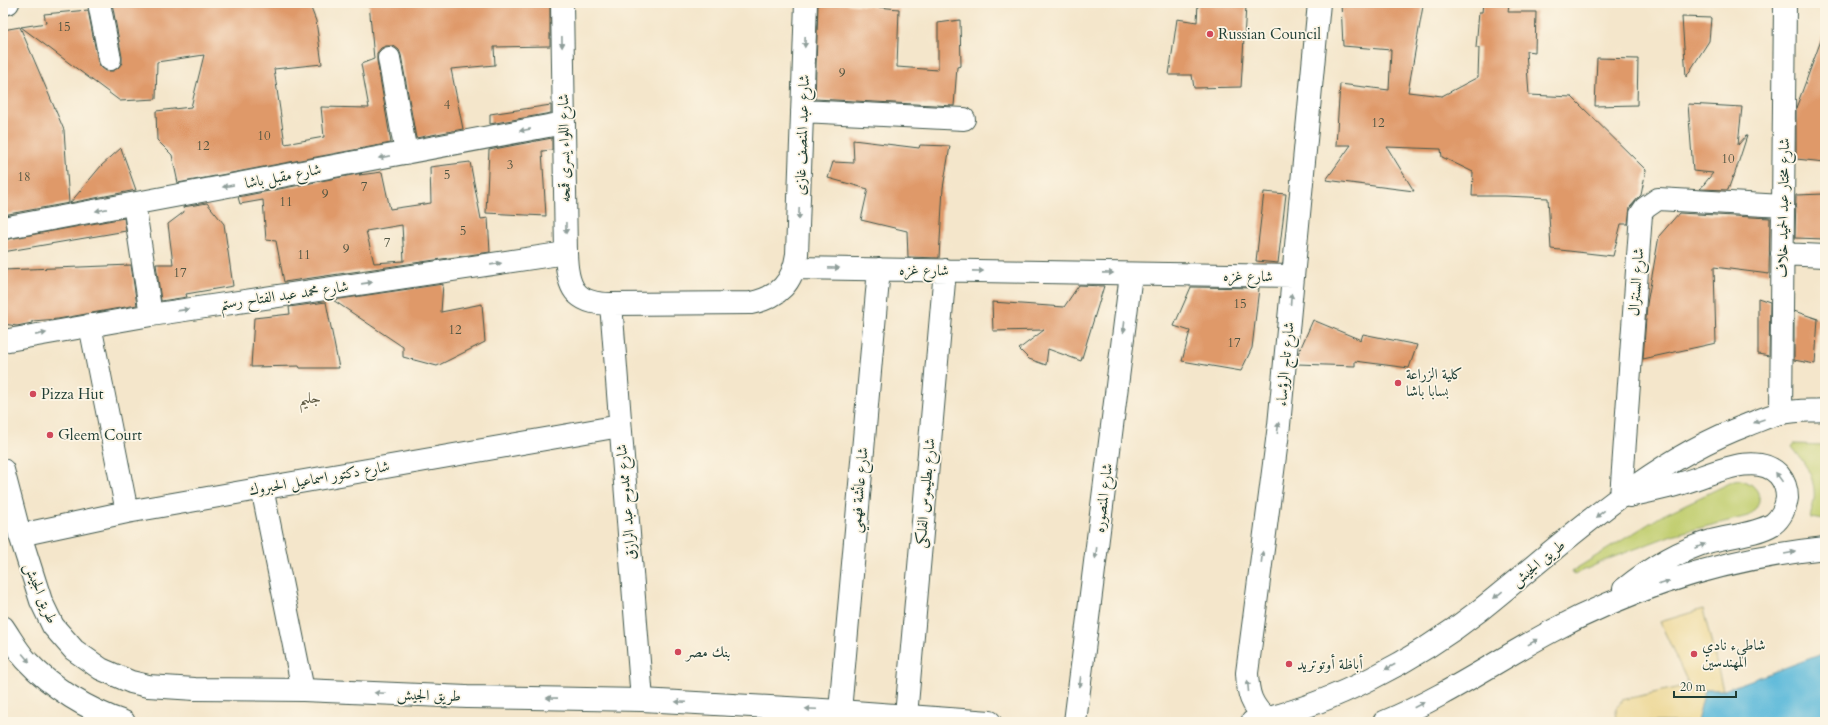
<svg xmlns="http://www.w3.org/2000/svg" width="1828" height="725" viewBox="0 0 1828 725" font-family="Cardo,Amiri,serif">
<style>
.green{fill:#c1ce70;stroke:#708652}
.sand{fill:#eeda9e;stroke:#868c69}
.water{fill:#5cb9da;stroke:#3e7b87}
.building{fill:#df9969;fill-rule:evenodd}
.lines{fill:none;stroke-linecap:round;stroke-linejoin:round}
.minor-casing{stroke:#3f564b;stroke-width:24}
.highway-casing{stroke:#3f564b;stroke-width:24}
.minor{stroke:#fff;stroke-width:22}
.highway{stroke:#fff;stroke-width:22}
.oneway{fill:#8f9e9a}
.poi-dot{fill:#d1495b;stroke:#fcf5e5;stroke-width:1.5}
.labels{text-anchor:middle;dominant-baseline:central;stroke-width:3.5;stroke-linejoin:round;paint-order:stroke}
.number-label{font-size:13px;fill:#4f5441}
.poi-label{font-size:15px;fill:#1f3d34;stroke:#fcf5e5;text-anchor:start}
.street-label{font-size:15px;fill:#1f3d34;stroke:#fcf5e5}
.neighbourhood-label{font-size:16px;fill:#625d47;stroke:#fcf5e5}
</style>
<rect width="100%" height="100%" fill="#fcf5e5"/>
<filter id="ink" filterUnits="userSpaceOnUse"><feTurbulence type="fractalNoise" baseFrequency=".025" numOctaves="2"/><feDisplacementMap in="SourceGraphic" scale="8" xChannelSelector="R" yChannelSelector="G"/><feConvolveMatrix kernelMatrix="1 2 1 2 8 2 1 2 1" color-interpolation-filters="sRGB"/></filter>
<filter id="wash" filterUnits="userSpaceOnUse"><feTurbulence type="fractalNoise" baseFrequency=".012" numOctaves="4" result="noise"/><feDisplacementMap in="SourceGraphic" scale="16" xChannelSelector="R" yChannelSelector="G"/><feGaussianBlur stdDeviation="0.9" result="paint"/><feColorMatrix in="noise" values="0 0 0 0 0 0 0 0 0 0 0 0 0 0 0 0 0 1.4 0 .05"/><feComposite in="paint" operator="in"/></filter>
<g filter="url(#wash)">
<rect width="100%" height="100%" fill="#f4e6cb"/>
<path class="green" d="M1794,444L1825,445V465L1822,479L1825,497V520L1810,518C1811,512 1813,506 1814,500C1816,478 1805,463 1792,447Z
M1741,480C1761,485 1766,504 1748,516L1672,535L1606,560L1574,575L1572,571L1663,515L1734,481Z"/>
<path class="sand" d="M1703,609L1723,690H1705L1697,722H1617L1616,708L1622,700L1689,685L1660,622Z"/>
<path class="water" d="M1825,653V722H1697L1705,690H1724Z"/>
<g id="blocks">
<path class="building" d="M112,3H309L316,21L322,64L274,69L285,144L324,137L321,107L369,108L361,64L374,59L369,3H550V46L494,47L495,65L451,69L463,129L416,138L401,55L399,50L394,46H386L381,48L377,53V60L391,143L178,183L172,155L157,140L156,111L191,107L204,55L157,62L156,99L120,101L21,27L46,23L44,14L88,10L98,62L101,67L106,71H113L118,68L122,63V57Z
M818,3H835L899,9L897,67L938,70V23L960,20L961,66L957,67L954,106L815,99Z
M1198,3H1226L1246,6L1241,87L1194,88L1192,75H1169L1177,19L1197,22Z
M1341,3H1413L1423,6L1408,92L1442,96L1478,77L1479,48H1476L1479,12H1482L1483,3H1509L1508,12H1536L1535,52L1526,51L1529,95L1572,97L1646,170L1641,195L1630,207L1628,224H1621L1613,256L1551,249L1548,198L1505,196H1472L1473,172L1442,157L1441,149L1387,147L1414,191L1326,180L1351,145H1336L1340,84L1389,90L1391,50L1343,46Z
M1682,17L1711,18L1709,41L1686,77Z
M20,27L64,130L69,203L3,215V30Z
M1823,35L1825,36V162L1796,159V108Z
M1597,58L1638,59L1637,105L1595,106Z
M1688,104L1742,107L1738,145L1746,136H1747L1734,176H1733L1728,190L1700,189L1713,173L1693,171Z
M551,105V113L490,124V114Z
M552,138V150L542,151L546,216L486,213L489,150Z
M853,140L919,148L920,145L950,146L943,188L939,258L908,257L907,231L861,220L868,189L828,178L833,162L854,163Z
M121,148L136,190L70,203L101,166Z
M470,162L481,219L488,218L490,252L284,282L276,241L266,240L263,200L240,204L238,197L362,173L359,175L382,172L390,209L431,203L430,167ZM402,225L404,261L374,263L366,231Z
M1264,192L1286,194L1278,263L1256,261Z
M1825,194V239L1795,238L1796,195Z
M207,203L224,224L233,286L186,294L187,297L161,301L156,264H173L168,224L184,212L183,207Z
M1679,213L1770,218L1769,274L1714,267L1716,343L1643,359L1647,304L1659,236Z
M124,218L126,231L3,252V240Z
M131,265L137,305L58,319L32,321V323L17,326L3,324V270Z
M443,284L441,312L482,304L485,342L437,366L403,357V347L333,300Z
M1079,285L1104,286L1081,361L1048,349L1046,365L1029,359L1019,349L1044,330L993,331L992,302L1064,307Z
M1191,287L1259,288L1252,348L1241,371L1182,361L1190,331L1174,326Z
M1758,298L1770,302L1769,356L1758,354Z
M326,302L339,368H300L299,366L251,367L254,318L290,314L289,307Z
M1794,311L1818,319L1815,364L1794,360Z
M1313,320L1361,340L1363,334L1417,345L1409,368L1355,361V366L1297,364L1298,354Z"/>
</g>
</g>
<g filter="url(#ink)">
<use href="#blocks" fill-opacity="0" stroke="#3f564b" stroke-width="1"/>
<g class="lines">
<defs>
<path id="minor" d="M99,3L110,59
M562,3L566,253C567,287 574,304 611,304L751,303C779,297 793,283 797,254L806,3
M3,4L8,3
M389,58L406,153
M802,111L964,119
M134,204L151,315
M3,228L564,123
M1782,254L1825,256
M795,268L1293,276
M611,304L642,700
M90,325L127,512
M3,341L151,315L566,253
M1781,413L1785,3
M262,488L303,690
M1621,497L1641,214L1645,208L1658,199L1783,206
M20,535L127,512L620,426
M840,711L879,269
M906,716L945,270
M1266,719C1251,704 1248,695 1247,673L1279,425L1319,3
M1075,722L1131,274"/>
<path id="highway" d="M3,470L20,535L41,601L53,626L74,650L101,669L131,682L148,686L195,689L303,690L467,697L642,700L840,711L990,722
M1624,589C1649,569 1680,550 1711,541C1730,536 1757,534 1773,524C1781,518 1786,507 1787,498C1787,490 1784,481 1779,475C1756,449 1707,477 1679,484C1662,489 1646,492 1629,496
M3,627C10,637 17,650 26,660C52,688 88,710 124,722
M1252,722C1331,705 1416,660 1480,610C1563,544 1647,462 1747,425C1758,421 1770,415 1782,413C1796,410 1811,411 1825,410
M1384,722C1443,698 1496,661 1552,631C1636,586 1730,558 1825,548"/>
</defs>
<use href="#minor" class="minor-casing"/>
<use href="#highway" class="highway-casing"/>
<use href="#minor" class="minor"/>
<use href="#highway" class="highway"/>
</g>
<defs><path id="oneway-solid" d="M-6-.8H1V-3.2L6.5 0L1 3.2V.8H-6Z"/></defs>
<g class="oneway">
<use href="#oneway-solid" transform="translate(562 42) rotate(89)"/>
<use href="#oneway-solid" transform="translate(805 42) rotate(92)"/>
<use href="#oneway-solid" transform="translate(525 130) rotate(169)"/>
<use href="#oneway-solid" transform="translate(384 157) rotate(169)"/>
<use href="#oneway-solid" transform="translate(228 186) rotate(169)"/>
<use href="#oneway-solid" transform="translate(101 210) rotate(169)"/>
<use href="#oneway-solid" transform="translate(799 214) rotate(92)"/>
<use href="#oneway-solid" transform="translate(566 228) rotate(89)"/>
<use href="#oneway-solid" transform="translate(496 264) rotate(-8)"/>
<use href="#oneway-solid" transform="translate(834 268) rotate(1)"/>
<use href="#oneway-solid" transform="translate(978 271) rotate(1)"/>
<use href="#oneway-solid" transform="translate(1108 273) rotate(1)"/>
<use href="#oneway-solid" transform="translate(367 283) rotate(-8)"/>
<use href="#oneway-solid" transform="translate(1291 299) rotate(-85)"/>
<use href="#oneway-solid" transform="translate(183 310) rotate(-8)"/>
<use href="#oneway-solid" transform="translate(1124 327) rotate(97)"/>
<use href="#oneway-solid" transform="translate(41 334) rotate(-11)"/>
<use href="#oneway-solid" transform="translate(1759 421) rotate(160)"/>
<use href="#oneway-solid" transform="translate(1278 428) rotate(-83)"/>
<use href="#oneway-solid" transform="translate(1779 477) rotate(-126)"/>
<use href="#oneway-solid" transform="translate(1600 514) rotate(142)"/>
<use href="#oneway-solid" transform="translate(1700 546) rotate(-22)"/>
<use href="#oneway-solid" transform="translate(1096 553) rotate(97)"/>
<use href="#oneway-solid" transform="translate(1790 553) rotate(-10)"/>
<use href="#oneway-solid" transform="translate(1262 557) rotate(-83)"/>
<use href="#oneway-solid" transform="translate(1664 583) rotate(-17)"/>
<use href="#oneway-solid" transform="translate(1498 595) rotate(141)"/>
<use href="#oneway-solid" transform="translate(1533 642) rotate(-29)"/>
<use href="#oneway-solid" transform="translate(26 658) rotate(50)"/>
<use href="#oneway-solid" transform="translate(1390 667) rotate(152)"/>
<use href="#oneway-solid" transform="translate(1080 682) rotate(97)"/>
<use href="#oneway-solid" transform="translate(1248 686) rotate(-95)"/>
<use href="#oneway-solid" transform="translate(380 693) rotate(-178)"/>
<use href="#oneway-solid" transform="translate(552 698) rotate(-179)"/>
<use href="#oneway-solid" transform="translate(681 702) rotate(-177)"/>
<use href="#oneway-solid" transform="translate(1419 705) rotate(-27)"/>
<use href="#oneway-solid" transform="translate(811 709) rotate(-177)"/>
</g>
</g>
<g class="poi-dot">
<circle cx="1210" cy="34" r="4"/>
<circle cx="1398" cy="383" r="4"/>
<circle cx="33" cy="394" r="4"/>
<circle cx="50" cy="435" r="4"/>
<circle cx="678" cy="652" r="4"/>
<circle cx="1694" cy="654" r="4"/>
<circle cx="1289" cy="664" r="4"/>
</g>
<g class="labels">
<g class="number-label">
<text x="64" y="27">15</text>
<text x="842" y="73">9</text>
<text x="447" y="105">4</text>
<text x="1378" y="123">12</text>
<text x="264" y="136">10</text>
<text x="203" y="146">12</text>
<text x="1728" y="159">10</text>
<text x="510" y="165">3</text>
<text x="447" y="175">5</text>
<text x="24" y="177">18</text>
<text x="364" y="187">7</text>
<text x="325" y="194">9</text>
<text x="286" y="202">11</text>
<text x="463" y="231">5</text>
<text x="387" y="243">7</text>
<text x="346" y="249">9</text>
<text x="304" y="255">11</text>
<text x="180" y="273">17</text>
<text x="1240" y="304">15</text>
<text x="455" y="330">12</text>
<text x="1234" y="343">17</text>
</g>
<g class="poi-label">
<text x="1218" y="34">Russian Council</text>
<text x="1406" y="374">كلية الزراعة<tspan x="1406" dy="17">بسابا باشا</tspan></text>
<text x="41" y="394">Pizza Hut</text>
<text x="58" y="435">Gleem Court</text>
<text x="1702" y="645">شاطيء نادي<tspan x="1702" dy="17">المهندسين</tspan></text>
<text x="686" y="652">بنك مصر</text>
<text x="1297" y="664">أباظة أوتوتريد</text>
</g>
<g class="street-label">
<text transform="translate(802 135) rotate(-88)">شارع عبد المنصف غازى</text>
<text transform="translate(564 148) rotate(-91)">شارع اللواء يسرى قمحه</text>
<text transform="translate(283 176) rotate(-11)">شارع مقبل باشا</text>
<text transform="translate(1783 208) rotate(-89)">شارع مختار عبد الحميد خلاف</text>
<text transform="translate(924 270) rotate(1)">شارع غزه</text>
<text transform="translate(1248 276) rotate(1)">شارع غزه</text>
<text transform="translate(1636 282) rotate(-86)">شارع السنترال</text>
<text transform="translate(284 295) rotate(-8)">شارع محمد عبد الفتاح رستم</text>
<text transform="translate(1285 364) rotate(-85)">شارع تاج الرؤساء</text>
<text transform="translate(319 478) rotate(-10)">شارع دكتور اسماعيل الحبروك</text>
<text transform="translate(859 490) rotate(-85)">شارع عائشة فهمي</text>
<text transform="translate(925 493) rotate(-85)">شارع بطليموس الفلكى</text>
<text transform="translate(1103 498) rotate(-83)">شارع المنصوره</text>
<text transform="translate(626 502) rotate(-95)">شارع ممدوح عبد الرازق</text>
<text transform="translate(1538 563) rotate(-39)">طريق الجيش</text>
<text transform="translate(41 593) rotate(68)">طريق الجيش</text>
<text transform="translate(429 695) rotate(2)">طريق الجيش</text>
</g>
<g class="neighbourhood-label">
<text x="310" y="398">جليم</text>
</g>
</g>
<rect width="1828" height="725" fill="none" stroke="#fcf5e5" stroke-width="16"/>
<path d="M1674 691v6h62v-6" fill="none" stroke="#1f3d34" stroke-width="2"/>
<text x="1680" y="691" font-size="12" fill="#1f3d34" stroke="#fcf5e5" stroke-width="3" paint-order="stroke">20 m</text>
</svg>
